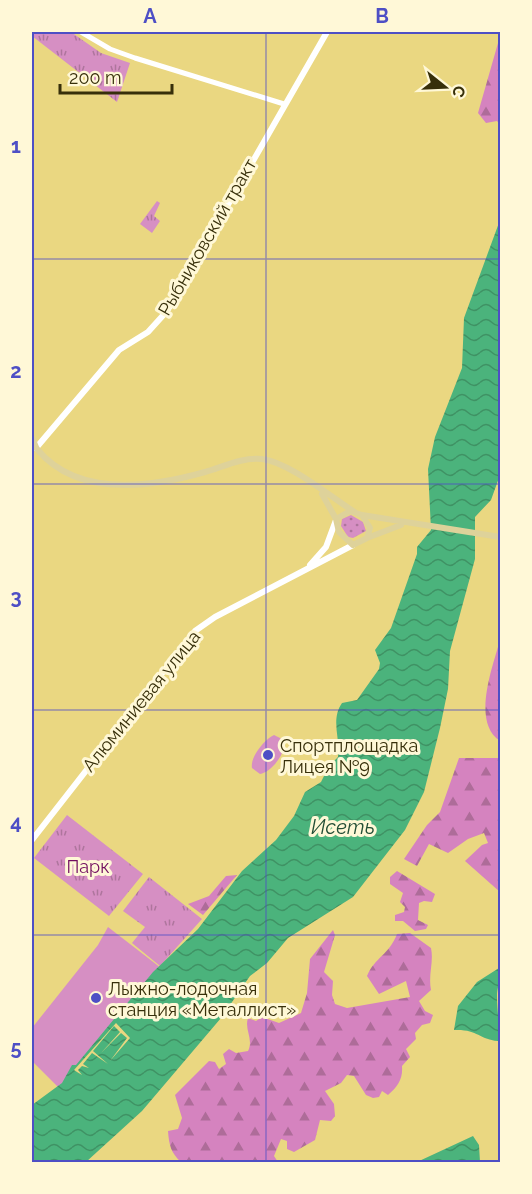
<svg xmlns="http://www.w3.org/2000/svg" width="532" height="1194" viewBox="0 0 532 1194" font-family="Raleway,sans-serif">
<style>
.grass{fill:url(#grass-dots)}
.forest{fill:url(#forest-firs)}
.park{fill:url(#park-tufts)}
.garden{fill:#d68fc3}
.water{fill:url(#water-waves)}
.pier{fill:#ead781}
.lines{fill:none;stroke-linecap:round;stroke-linejoin:round}
.tertiary{stroke:#fff;stroke-width:5}
.secondary{stroke:#fff;stroke-width:6}
.primary{stroke:#ded29a;stroke-width:6}
.grid{fill:none;stroke:#4e4fc5;stroke-width:1.5;stroke-opacity:0.55}
.poi-dot{fill:#4e4fc5;stroke:#fff8d7;stroke-width:2}
.labels{text-anchor:middle;dominant-baseline:central;stroke-width:6;stroke-linejoin:round;paint-order:stroke}
.street-label{font-size:18px;fill:#372f0a;stroke:#fff8d7}
.poi-label{font-size:18px;fill:#372f0a;stroke:#fff8d7;text-anchor:start}
.park-label{font-size:18px;fill:#710c5f;stroke:#fff8d7}
.water-label{font-size:20px;font-style:italic;fill:#234e36;stroke:#fff8d7}
.neatline{fill:none;stroke:#4e4fc5;stroke-width:2}
.grid-label{font-size:20px;text-anchor:middle;font-weight:bold;fill:#4e4fc5}
</style>
<defs>
<pattern id="grass-dots" width="8" height="8" patternUnits="userSpaceOnUse" patternTransform="scale(1.5)"><rect width="8" height="8" fill="#d68fc3"/><path d="M2 2h.1M6 6h.1" fill="none" stroke="#ae759d" stroke-width="1.8" stroke-linecap="round"/></pattern>
<pattern id="forest-firs" width="22" height="20" patternUnits="userSpaceOnUse" patternTransform="scale(1.5)"><rect width="22" height="20" fill="#d583bf"/><path d="M5 1l3.5 6h-7zM16 11l3.5 6h-7z" fill="#ae6c99"/></pattern>
<pattern id="park-tufts" width="24" height="20" patternUnits="userSpaceOnUse" patternTransform="scale(1.5)"><rect width="24" height="20" fill="#d68fc3"/><path d="M3 7l-1-3M5 7V3M7 7l1-3M15 17l-1-3M17 17v-4M19 17l1-3" fill="none" stroke="#ae759d"/></pattern>
<pattern id="water-waves" width="16" height="10" patternUnits="userSpaceOnUse" patternTransform="scale(1.5)"><rect width="16" height="10" fill="#4bb37c"/><path d="M0 5q4-4 8 0t8 0" fill="none" stroke="#3f9264"/></pattern>
</defs>
<rect width="100%" height="100%" fill="#ead781"/>
<path class="grass" d="M351,515L363,522L366,531L353,538L348,537L341,526L342,519Z"/>
<path class="forest" d="M500,36V125L497,121L486,123L478,113Z
M500,640V741C471,722 493,666 500,640Z
M459,758H500V892L465,861L482,845L488,843L484,833L468,839L448,853L429,844L417,866L404,859L427,825L440,812Z
M397,871L435,894L432,902L424,901L419,903L418,920L428,925L426,929L415,931L403,921H395V915L404,912L405,907L400,902L403,893L390,884V877Z
M237,875L203,915L188,904L209,896L226,876Z
M333,930L335,935L324,972L333,981L332,995L335,1004L347,1008L410,997L406,981L379,994L367,976C375,957 389,955 397,934L410,933L431,948C434,962 428,975 431,990L419,1001L425,1011L433,1015L430,1023L422,1025L415,1033L416,1039L406,1049L410,1057L402,1066C403,1079 398,1086 388,1095L382,1091L379,1097L373,1098L366,1095L354,1076L347,1075L341,1083L325,1091L334,1104L335,1116L331,1121L320,1120L315,1140L294,1152L287,1149V1141L281,1139L274,1156L278,1162H181C171,1153 169,1145 168,1131L178,1129L182,1118L175,1095L209,1061L215,1062L219,1069L226,1064L223,1054L229,1049L236,1053L248,1051C254,1039 244,1030 248,1018L256,1021L262,1017L279,1023L301,1013L307,993L310,959Z"/>
<path class="park" d="M32,32H71L101,53L130,63L117,102L32,36Z
M157,201L160,203L154,216L160,221L152,233L140,224Z
M67,815L143,874L109,916L34,858Z
M149,877L202,919L160,966L132,943L145,927L123,911Z"/>
<path class="garden" d="M274,735L284,740C287,752 272,772 260,774L252,768C250,757 264,740 274,735Z
M108,927L161,968L60,1089L32,1061V1028L98,945Z"/>
<path class="water" d="M500,220V475L491,500L475,517V559L450,651L448,689L440,728L424,792L405,830L353,897L288,938L267,963L250,976L221,1018L142,1111L86,1162H32V1105L62,1083L72,1065H76L153,972L198,929L242,871L276,840L294,816L305,792L321,782L329,766L338,757C341,740 330,720 342,703L357,700L379,669L380,663L375,650L391,628L417,554V547L431,530L428,469L435,437L462,368L464,318Z
M499,968C502,979 497,986 497,996C497,1011 500,1025 498,1041C478,1039 478,1029 454,1030L458,1006L477,982Z
M473,1136L479,1145L480,1162H417Z"/>
<path class="pier" d="M116,1023L130,1038L110,1061L127,1038L121,1033L101,1053L120,1032L114,1026L93,1051L108,1064L92,1053L83,1064L89,1068L82,1066L78,1070L82,1075L77,1072L74,1070Z"/>
<g class="lines">
<path class="tertiary" d="M81,32L110,49L135,58L284,104"/>
<path class="secondary" d="M36,448L119,350L148,332L167,311L327,32
M310,565L326,547L336,520
M32,840L195,631L215,617L353,545"/>
<path class="primary" d="M32,438C34,441 35,446 37,449C77,498 152,487 205,472C223,467 242,457 262,459C289,462 332,498 356,513
M322,494L336,519
M350,511L362,515L370,528L367,538L353,545L339,532L336,519Z
M362,515L500,537
M367,538L401,525"/>
</g>
<path class="grid" d="M266,32V1162M32,259H500M32,484H500M32,710H500M32,935H500"/>
<g class="poi-dot">
<circle cx="268" cy="755" r="6"/>
<circle cx="96" cy="998" r="6"/>
</g>
<g class="labels">
<g class="street-label">
<text transform="translate(207 237) rotate(-60)">Рыбниковский тракт</text>
<text transform="translate(141 701) rotate(-51)">Алюминиевая улица</text>
</g>
<g class="poi-label">
<text x="280" y="745">Спортплощадка<tspan x="280" dy="21">Лицея №9</tspan></text>
<text x="108" y="988">Лыжно-лодочная<tspan x="108" dy="21">станция «Металлист»</tspan></text>
</g>
<g class="park-label">
<text x="88" y="866">Парк</text>
</g>
<g class="water-label">
<text x="343" y="827">Исеть</text>
</g>
</g>
<rect width="532" height="1194" fill="none" stroke="#fff8d7" stroke-width="66"/>
<g transform="translate(445 87) rotate(108)" stroke="#fff8d7" stroke-width="4.5" paint-order="stroke">
<path d="M0-4.5L10 22L0 15L-10 22Z" fill="#372f0a"/>
<text y="-9" font-size="16" font-weight="bold" text-anchor="middle" fill="#372f0a">С</text>
</g>
<path d="M60 84v9h112v-9" fill="none" stroke="#372f0a" stroke-width="3"/>
<text x="69" y="84" font-size="18" fill="#372f0a" stroke="#fff8d7" stroke-width="4.5" paint-order="stroke">200 m</text>
<rect x="33" y="33" width="466" height="1128" class="neatline"/>
<g class="grid-label">
<text x="150" y="23">A</text>
<text x="382" y="23">B</text>
<text x="16" y="153">1</text>
<text x="16" y="378">2</text>
<text x="16" y="604">3</text>
<text x="16" y="829">4</text>
<text x="16" y="1055">5</text>
</g>
</svg>
